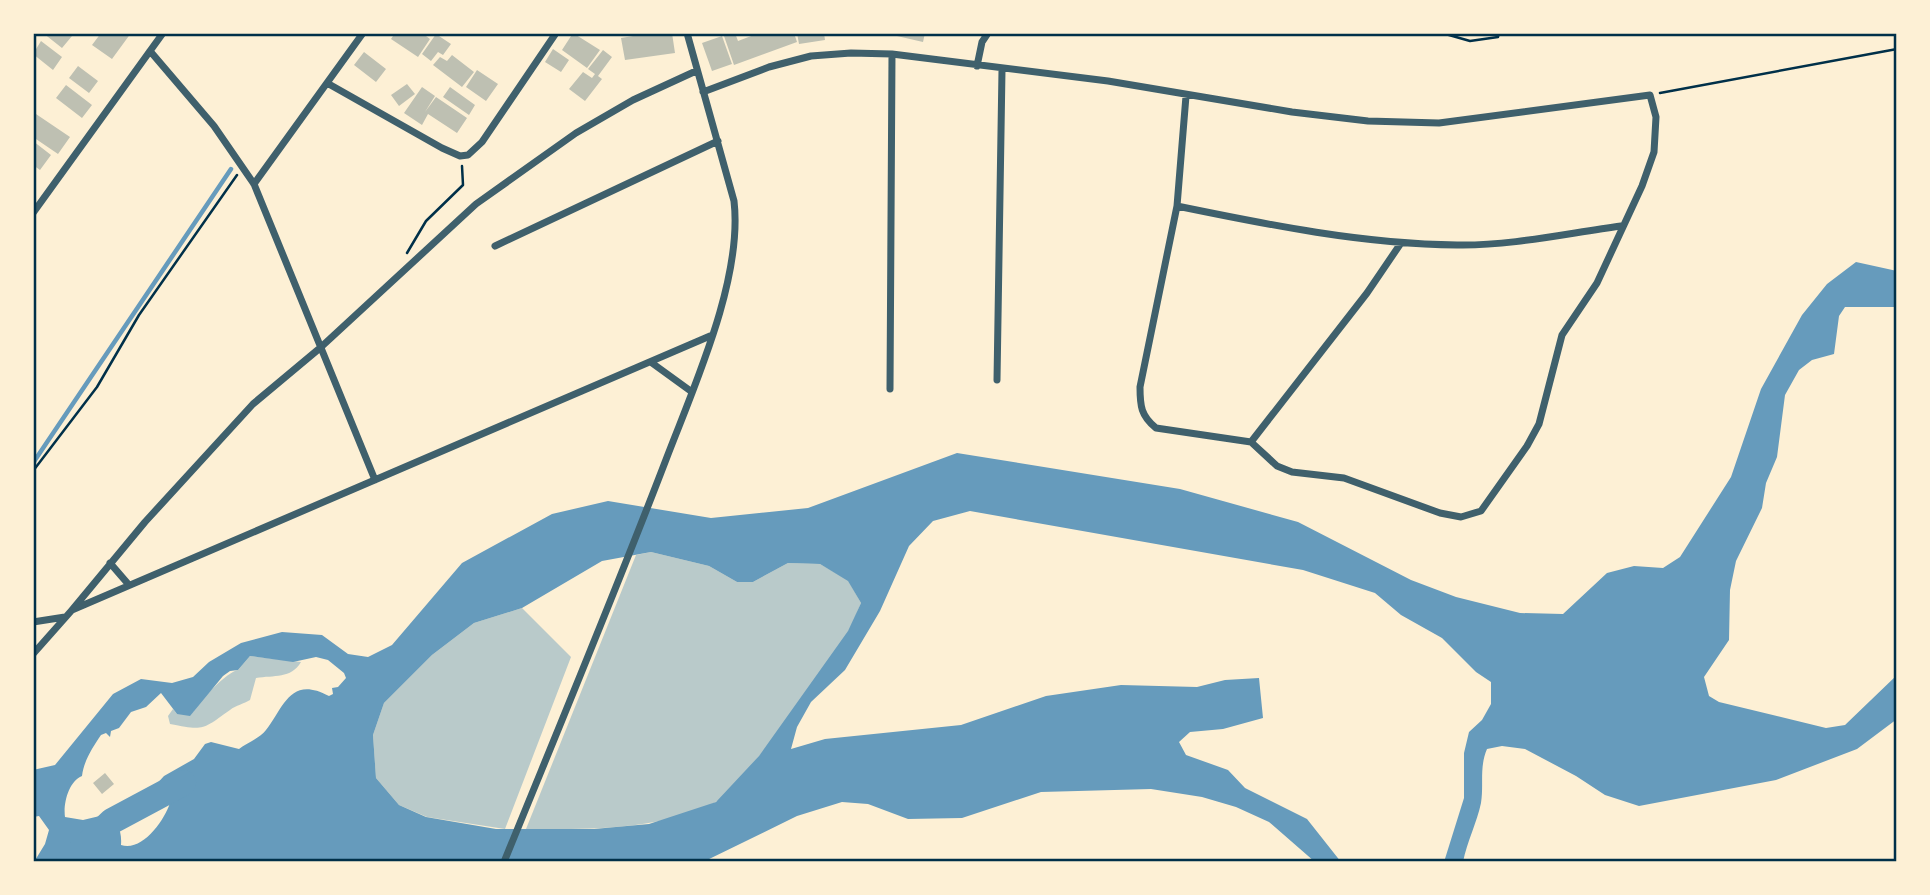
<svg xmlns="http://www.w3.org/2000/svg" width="1930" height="895" viewBox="0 0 1930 895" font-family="'Work Sans',sans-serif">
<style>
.green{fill:#b9caca}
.water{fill:#669bbc;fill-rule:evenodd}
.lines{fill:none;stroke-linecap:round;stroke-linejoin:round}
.stream{stroke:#669bbc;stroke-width:4.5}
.river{stroke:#669bbc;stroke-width:26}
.building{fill:#bec0b2}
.path{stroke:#003049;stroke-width:2.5}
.minor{stroke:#3f606c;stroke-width:7}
.neatline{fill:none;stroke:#003049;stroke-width:2.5}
</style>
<rect width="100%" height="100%" fill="#fdf0d5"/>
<path class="green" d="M651,552L709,566L737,582H753L788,563L820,564L848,580L861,603C857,612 853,623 848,632C830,662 740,790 714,803C655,831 590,829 526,829L636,555Z
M522,608L571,657L505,829L427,817L399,805L376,778L373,735L384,703L432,655L474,623Z
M250,656L301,662C291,679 274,675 256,678L250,700C244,704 236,705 230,710C203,729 205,731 170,724L168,716L173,709L177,714L193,712C198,702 228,671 238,670Z"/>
<path class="water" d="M1856,262L1897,271V307H1845L1839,316L1834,354L1812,360L1799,370L1785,395L1777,457L1766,483L1762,508L1736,561L1730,590L1729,640L1704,677L1709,696L1719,702L1826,728L1845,725L1897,675V719L1857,749L1776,780L1639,806L1605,795L1576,776L1525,749L1502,746L1487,749C1479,768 1484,784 1481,803C1477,822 1467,842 1463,862H1444L1464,798V753L1469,732L1482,720L1491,704V682L1476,672L1442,638L1401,615L1375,593L1303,570L970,511L933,521L909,546L880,611L845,670L811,702L797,727L791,749L825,739L961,725L1046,696L1121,685L1197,687L1225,680L1259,678L1263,718L1223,729L1190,732L1179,742L1186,755L1228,770L1245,788L1307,819L1341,862H1315L1269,822L1236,807L1202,797L1151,789L1041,792L962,818L908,819L868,804L842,802L797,816L703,862H34L45,844L49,830L39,816L33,817V770L55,765L113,694L141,679L172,683L193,677L209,662L241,643L282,632L322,635L348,654L368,657L392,645L462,563L552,514L608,501L711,518L808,508L957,453L1180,489L1298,522L1411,580L1456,597L1520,613L1563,614L1607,573L1634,566L1663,568L1680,557L1731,477L1761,389L1802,315L1827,284ZM651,552L709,566L737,582H753L788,563L820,564L848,581L861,603L848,631L759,756L716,802L649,824L594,829H496L426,817L399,805L376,778L373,735L384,703L432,655L474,623L522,608L602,561ZM250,656L293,662L316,657L328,660L344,673L346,678L338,687L332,688L333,694L329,696C290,675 284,707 266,730C260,738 247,743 239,749L211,742L205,744L194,759L164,776L144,798L149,797L153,803L165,797L170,803C164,821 142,852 121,845C122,830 118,822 104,815L83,820L65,817C63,803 69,781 82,776C84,760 93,747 101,735L106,733L110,737L111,731L119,728L131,712L146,707L161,693L177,714L190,716L223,676L230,671L238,670Z"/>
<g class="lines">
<path class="stream" d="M33,463L231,169"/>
<path class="river" d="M69,862L112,821L183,783"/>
</g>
<path class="building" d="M43,33H69L72,36L62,48Z
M101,33H131L112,59L92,45Z
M395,33H422L430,39L418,57L391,39Z
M573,33L600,50L587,68L562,50Z
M651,33H672L675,53L625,60L621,38Z
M735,33L738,41L759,33H794L797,42L734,65L724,36Z
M797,33H824L825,40L799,44Z
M884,33H925L923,42Z
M436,34L451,44L443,55L438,52L431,61L422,54Z
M722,36L732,64L712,71L702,43Z
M41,41L62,57L53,70L33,54Z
M553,49L569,60L561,72L545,62Z
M603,50L612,57L598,76L602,79L585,101L569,89L583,72L592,78L595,74L588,69Z
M364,52L386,69L376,82L354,65Z
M452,55L474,72L462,87L433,65L440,57L447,61Z
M78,66L98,81L89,93L69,78Z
M477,70L498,84L486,101L466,87Z
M407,84L415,94L399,106L391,95Z
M66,85L92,105L82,118L56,98Z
M422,87L435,96L425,112L436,97L467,118L457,133L428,114L422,125L404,113Z
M450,87L475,105L469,115L443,97Z
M33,112L70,137L58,154L33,137Z
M33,141L51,155L40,170L33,165Z
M105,773L114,784L102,794L93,783Z"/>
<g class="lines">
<path class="path" d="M1442,33L1470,41L1498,37L1499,33
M1660,93L1897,49
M407,253L426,221L463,185L462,166
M33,471L97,387L139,315L237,175"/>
<path class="minor" d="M150,51L214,126L254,184L375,480
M977,66L982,42L988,33
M327,83L442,148L460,156L468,155L482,142L556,33
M703,92L769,67L811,56L851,53L892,54L1108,81L1292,112L1368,121L1439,123L1650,95L1656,117L1654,152L1642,186L1597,283L1562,335L1539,424L1527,446L1481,511L1461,517L1440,513L1344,478L1292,472L1277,466L1251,442
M1186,96L1177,206L1140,387C1140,406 1141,416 1156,428L1251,442
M254,184L363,33
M1177,206C1269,225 1363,244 1457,245C1511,246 1568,233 1621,226
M33,213L163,33
M495,246L718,141
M652,363L692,392
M997,380L1002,70
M890,389L892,54
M1251,442L1367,293L1401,243
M110,563L129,585
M72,610L145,522L253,404L320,348L476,204L576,133L633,100L696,71
M33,622L65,617
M33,654L72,610L710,336
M504,862C559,727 615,593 667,457C695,384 743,278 734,201L687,33"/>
</g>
<rect width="1930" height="895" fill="none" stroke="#fdf0d5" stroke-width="70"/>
<rect x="35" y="35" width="1860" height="825" class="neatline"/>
</svg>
